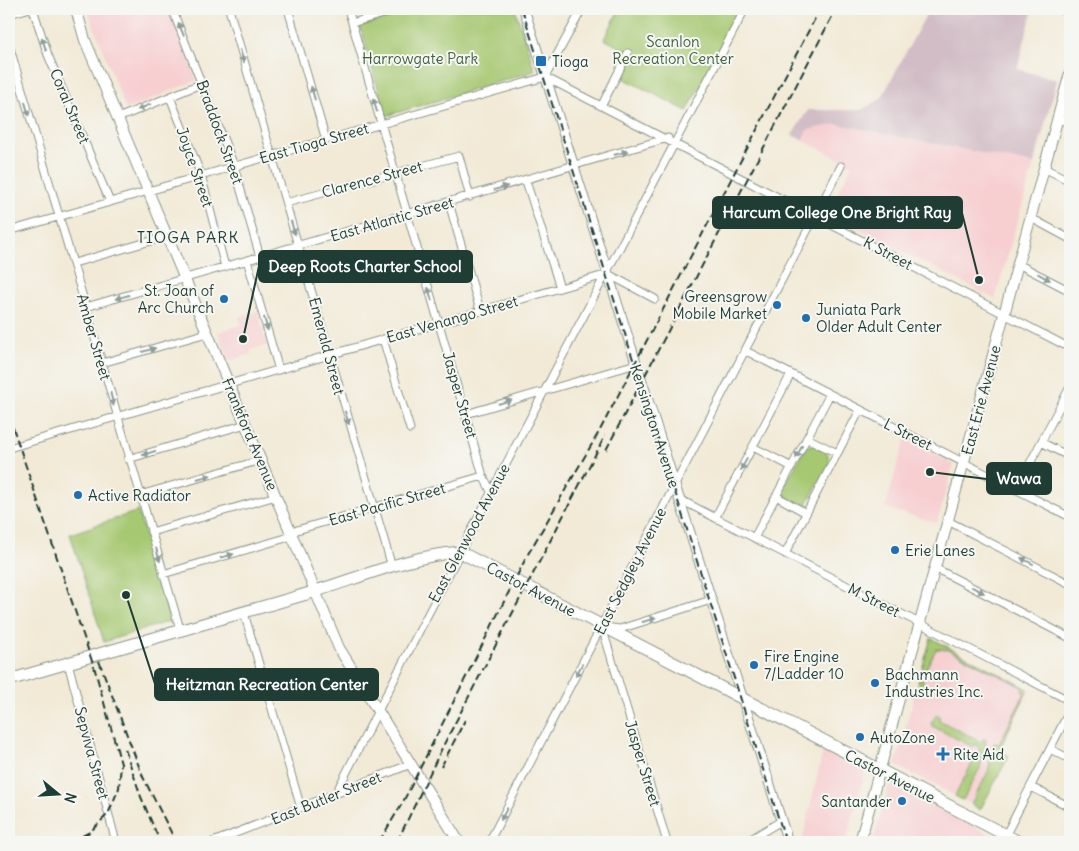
<svg xmlns="http://www.w3.org/2000/svg" width="1079" height="851" viewBox="0 0 1079 851" font-family="Delius,sans-serif">
<style>
.built{fill:#f7cfd1}
.industrial{fill:#d2bdc6}
.green{fill:#a6c871;stroke:#628252}
.lines{fill:none;stroke-linecap:round;stroke-linejoin:round}
.minor-casing{stroke:#889486;stroke-width:9}
.tertiary-casing{stroke:#889486;stroke-width:11}
.secondary-casing{stroke:#889486;stroke-width:12}
.primary-casing{stroke:#889486;stroke-width:13}
.minor{stroke:#fff;stroke-width:7}
.tertiary{stroke:#fff;stroke-width:9}
.secondary{stroke:#fff;stroke-width:10}
.primary{stroke:#fff;stroke-width:11}
.rail{stroke:#1f3d34;stroke-width:2;stroke-dasharray:8 4;stroke-linecap:butt}
.oneway{fill:#8f9e9a}
.poi-dot{fill:#1f6fb2;stroke:#f6f6f2;stroke-width:2}
.labels{text-anchor:middle;dominant-baseline:central;stroke-width:4;stroke-linejoin:round;paint-order:stroke}
.park-label{font-size:15px;fill:#416043;stroke:#f6f6f2}
.poi-label{font-size:15px;fill:#1f3d34;stroke:#f6f6f2;text-anchor:start}
.street-label{font-size:15px;fill:#1f3d34;stroke:#f6f6f2}
.neighbourhood-label{font-size:16px;letter-spacing:1px;fill:#1f3d34;stroke:#f6f6f2}
.leader{fill:none;stroke:#1f3d34;stroke-width:2}
.callout-dot{fill:#1f3d34;stroke:#f6f6f2;stroke-width:2}
.callout{fill:#1f3d34;stroke:#1f3d34;stroke-width:2}
.callout-label{font-size:16px;text-anchor:middle;font-weight:bold;fill:#fff}
</style>
<rect width="100%" height="100%" fill="#f6f6f2"/>
<filter id="ink" filterUnits="userSpaceOnUse"><feTurbulence type="fractalNoise" baseFrequency=".02" numOctaves="2"/><feDisplacementMap in="SourceGraphic" scale="10" xChannelSelector="R" yChannelSelector="G"/><feConvolveMatrix kernelMatrix="1 2 1 2 8 2 1 2 1" color-interpolation-filters="sRGB"/></filter>
<filter id="wash" filterUnits="userSpaceOnUse"><feTurbulence type="fractalNoise" baseFrequency=".0096" numOctaves="4" result="noise"/><feDisplacementMap in="SourceGraphic" scale="20" xChannelSelector="R" yChannelSelector="G"/><feGaussianBlur stdDeviation="1.12" result="paint"/><feColorMatrix in="noise" values="0 0 0 0 0 0 0 0 0 0 0 0 0 0 0 0 0 1.4 0 .05"/><feComposite in="paint" operator="in"/></filter>
<g filter="url(#wash)">
<rect width="100%" height="100%" fill="#f2ead7"/>
<path class="built" d="M87,9H170L197,80L126,110Z
M837,124L1034,164L995,299L828,213L852,165L802,140L807,130Z
M258,311L267,345L250,350L251,354L229,361L218,332L241,325L239,317Z
M905,439L954,464L937,523L885,508Z
M930,638L1030,690L971,804L895,765Z
M823,751L865,772L846,842H802Z
M889,784L995,837L992,842H873Z"/>
<path class="industrial" d="M929,9H1033L1017,69L1057,80L1034,164L837,124L807,130L802,140L792,135L808,110H861L881,99Z"/>
<path class="green" d="M422,9H515L535,71L386,116L360,26Z
M620,9H740L687,111L621,77L633,54L604,39Z
M809,445H815L827,452L830,462L807,504L797,505L784,496L783,488L805,449Z
M138,511L170,621L104,642L70,534Z
M931,638L1028,689L999,750L1009,756L980,810L971,804L988,772L994,743L999,744L1025,693L1022,691L1023,687L949,650L936,649L921,679L924,681L917,695L914,696Z
M937,714L940,716L939,720L981,742L984,738L986,741L980,768L963,800L955,796L980,748L974,744L973,747L932,726L931,723Z"/>
</g>
<g filter="url(#ink)">
<g class="lines">
<defs>
<path id="minor" d="M33,9L48,55L110,202
M172,9L234,166L260,257
M229,9L392,567
M288,9L326,140
M348,9L483,476L491,491
M1060,9L1070,14
M9,14L27,9
M352,23L400,9
M9,45L180,629
M545,77L1070,348
M170,97L201,175L225,267
M602,105L628,53
M118,118L203,83
M1058,118L1070,124
M1044,168L1070,181
M526,181L560,288
M286,203L459,156L470,197
M449,203L480,310
M1031,218L1070,239
M9,231L545,77L582,9
M247,260L279,370
M74,263L168,236
M1018,264L1070,291
M608,274L655,299
M86,307L668,138
M383,339L410,429
M746,351L1070,517
M102,363L207,333
M466,414L636,364
M807,438L837,453
M1041,442L1070,457
M753,447L792,467
M9,448L608,274
M128,459L246,424
M1016,490L1070,387
M140,495L261,460
M776,496L806,513
M679,499L1070,701
M715,518L791,374
M948,521L1070,584
M151,532L276,496
M754,538L830,394
M785,554L860,410
M935,568L1070,638
M163,574L286,538L297,530L483,476
M244,613L301,808
M602,627L667,842
M612,628L620,629L711,600
M68,663L116,842
M1050,749L1070,759
M1031,787L1070,807
M335,795C469,531 608,271 745,9
M213,842L411,764
M489,842L841,166
M746,842L781,821
M1002,842L1070,710"/>
<path id="tertiary" d="M524,9L788,842"/>
<path id="secondary" d="M76,9L85,40L339,648L459,842
M860,842L1070,73"/>
<path id="primary" d="M9,680C107,651 205,624 303,595C354,580 407,556 460,552L1019,842"/>
</defs>
<use href="#minor" class="minor-casing"/>
<use href="#tertiary" class="tertiary-casing"/>
<use href="#secondary" class="secondary-casing"/>
<use href="#primary" class="primary-casing"/>
<use href="#minor" class="minor"/>
<use href="#tertiary" class="tertiary"/>
<use href="#secondary" class="secondary"/>
<use href="#primary" class="primary"/>
<path class="rail" d="M522,9L786,842
M9,416L95,670L121,764L119,788L108,814L90,832L70,842
M606,450L836,9
M99,661L143,777L176,842
M125,749L141,797L160,842
M441,767L465,720
M9,841L14,842
M379,842L403,802L528,554L599,432L820,9
M397,842L442,748L605,436"/>
</g>
<defs><path id="oneway-solid" d="M-6-.8H1V-3.2L6.5 0L1 3.2V.8H-6Z" transform="scale(1.25)"/></defs>
<g class="oneway">
<use href="#oneway-solid" transform="translate(181 29) rotate(-112)"/>
<use href="#oneway-solid" transform="translate(44 44) rotate(-107)"/>
<use href="#oneway-solid" transform="translate(242 56) rotate(74)"/>
<use href="#oneway-solid" transform="translate(313 93) rotate(-106)"/>
<use href="#oneway-solid" transform="translate(375 105) rotate(-106)"/>
<use href="#oneway-solid" transform="translate(144 107) rotate(157)"/>
<use href="#oneway-solid" transform="translate(27 109) rotate(74)"/>
<use href="#oneway-solid" transform="translate(621 153) rotate(-16)"/>
<use href="#oneway-solid" transform="translate(501 188) rotate(-16)"/>
<use href="#oneway-solid" transform="translate(293 228) rotate(74)"/>
<use href="#oneway-solid" transform="translate(1044 277) rotate(28)"/>
<use href="#oneway-solid" transform="translate(430 294) rotate(-106)"/>
<use href="#oneway-solid" transform="translate(122 297) rotate(164)"/>
<use href="#oneway-solid" transform="translate(266 324) rotate(74)"/>
<use href="#oneway-solid" transform="translate(149 350) rotate(-16)"/>
<use href="#oneway-solid" transform="translate(112 399) rotate(76)"/>
<use href="#oneway-solid" transform="translate(505 402) rotate(-16)"/>
<use href="#oneway-solid" transform="translate(347 418) rotate(73)"/>
<use href="#oneway-solid" transform="translate(799 452) rotate(117)"/>
<use href="#oneway-solid" transform="translate(149 453) rotate(163)"/>
<use href="#oneway-solid" transform="translate(744 464) rotate(118)"/>
<use href="#oneway-solid" transform="translate(204 477) rotate(-16)"/>
<use href="#oneway-solid" transform="translate(158 555) rotate(74)"/>
<use href="#oneway-solid" transform="translate(227 556) rotate(-16)"/>
<use href="#oneway-solid" transform="translate(1027 561) rotate(-153)"/>
<use href="#oneway-solid" transform="translate(978 590) rotate(27)"/>
<use href="#oneway-solid" transform="translate(649 620) rotate(-17)"/>
<use href="#oneway-solid" transform="translate(579 670) rotate(118)"/>
<use href="#oneway-solid" transform="translate(504 814) rotate(118)"/>
</g>
</g>
<g class="poi-dot">
<rect x="535" y="55" width="12" height="12" rx="2.5"/>
<circle cx="224" cy="299" r="5"/>
<circle cx="777" cy="305" r="5"/>
<circle cx="806" cy="318" r="5"/>
<circle cx="78" cy="495" r="5"/>
<circle cx="895" cy="550" r="5"/>
<circle cx="754" cy="665" r="5"/>
<circle cx="875" cy="683" r="5"/>
<circle cx="860" cy="737" r="5"/>
<path d="M940.5 746.5h5v5h5v5h-5v5h-5v-5h-5v-5h5z"/>
<circle cx="902" cy="801" r="5"/>
</g>
<g class="labels">
<g class="park-label">
<text x="673" y="41">Scanlon<tspan x="673" dy="17">Recreation Center</tspan></text>
<text x="420" y="58">Harrowgate Park</text>
</g>
<g class="poi-label">
<text x="552" y="61">Tioga</text>
<text x="214" y="290" text-anchor="end">St. Joan of<tspan x="214" dy="17">Arc Church</tspan></text>
<text x="767" y="296" text-anchor="end">Greensgrow<tspan x="767" dy="17">Mobile Market</tspan></text>
<text x="816" y="309">Juniata Park<tspan x="816" dy="17">Older Adult Center</tspan></text>
<text x="88" y="495">Active Radiator</text>
<text x="905" y="550">Erie Lanes</text>
<text x="764" y="656">Fire Engine<tspan x="764" dy="17">7/Ladder 10</tspan></text>
<text x="885" y="674">Bachmann<tspan x="885" dy="17">Industries Inc.</tspan></text>
<text x="870" y="737">AutoZone</text>
<text x="953" y="754">Rite Aid</text>
<text x="892" y="801" text-anchor="end">Santander</text>
</g>
<g class="street-label">
<text transform="translate(70 106) rotate(67)">Coral Street</text>
<text transform="translate(220 132) rotate(70)">Braddock Street</text>
<text transform="translate(314 143) rotate(-16)">East Tioga Street</text>
<text transform="translate(195 167) rotate(71)">Joyce Street</text>
<text transform="translate(372 179) rotate(-15)">Clarence Street</text>
<text transform="translate(392 219) rotate(-16)">East Atlantic Street</text>
<text transform="translate(888 253) rotate(28)">K Street</text>
<text transform="translate(452 319) rotate(-16)">East Venango Street</text>
<text transform="translate(94 337) rotate(74)">Amber Street</text>
<text transform="translate(327 346) rotate(75)">Emerald Street</text>
<text transform="translate(460 395) rotate(74)">Jasper Street</text>
<text transform="translate(981 400) rotate(-75)">East Erie Avenue</text>
<text transform="translate(655 426) rotate(72)">Kensington Avenue</text>
<text transform="translate(250 434) rotate(67)">Frankford Avenue</text>
<text transform="translate(908 434) rotate(27)">L Street</text>
<text transform="translate(387 504) rotate(-16)">East Pacific Street</text>
<text transform="translate(469 533) rotate(-62)">East Glenwood Avenue</text>
<text transform="translate(630 571) rotate(-63)">East Sedgley Avenue</text>
<text transform="translate(531 589) rotate(28)">Castor Avenue</text>
<text transform="translate(874 600) rotate(27)">M Street</text>
<text transform="translate(92 753) rotate(75)">Sepviva Street</text>
<text transform="translate(643 763) rotate(73)">Jasper Street</text>
<text transform="translate(890 776) rotate(27)">Castor Avenue</text>
<text transform="translate(326 798) rotate(-22)">East Butler Street</text>
</g>
<g class="neighbourhood-label">
<text x="188" y="237">TIOGA PARK</text>
</g>
</g>
<path class="leader" d="M979 280L962 213M243 339L259 266M930 472L987 479M126 595L155 684"/>
<g class="callout-dot">
<circle cx="979" cy="280" r="5"/>
<circle cx="243" cy="339" r="5"/>
<circle cx="930" cy="472" r="5"/>
<circle cx="126" cy="595" r="5"/>
</g>
<g class="callout">
<rect x="713" y="197" width="249" height="31" rx="5"/>
<rect x="259" y="251" width="213" height="31" rx="5"/>
<rect x="987" y="463" width="64" height="31" rx="5"/>
<rect x="155" y="669" width="223" height="31" rx="5"/>
</g>
<g class="callout-label">
<text x="837" y="218">Harcum College One Bright Ray</text>
<text x="365" y="272">Deep Roots Charter School</text>
<text x="1019" y="484">Wawa</text>
<text x="267" y="690">Heitzman Recreation Center</text>
</g>
<rect width="1079" height="851" fill="none" stroke="#f6f6f2" stroke-width="30"/>
<g transform="translate(58 794) rotate(108)" stroke="#f6f6f2" stroke-width="4" paint-order="stroke">
<path d="M0-4L9 19L0 12L-9 19Z" fill="#1f3d34"/>
<text y="-8" font-size="14" font-weight="bold" text-anchor="middle" fill="#1f3d34">N</text>
</g>
</svg>
